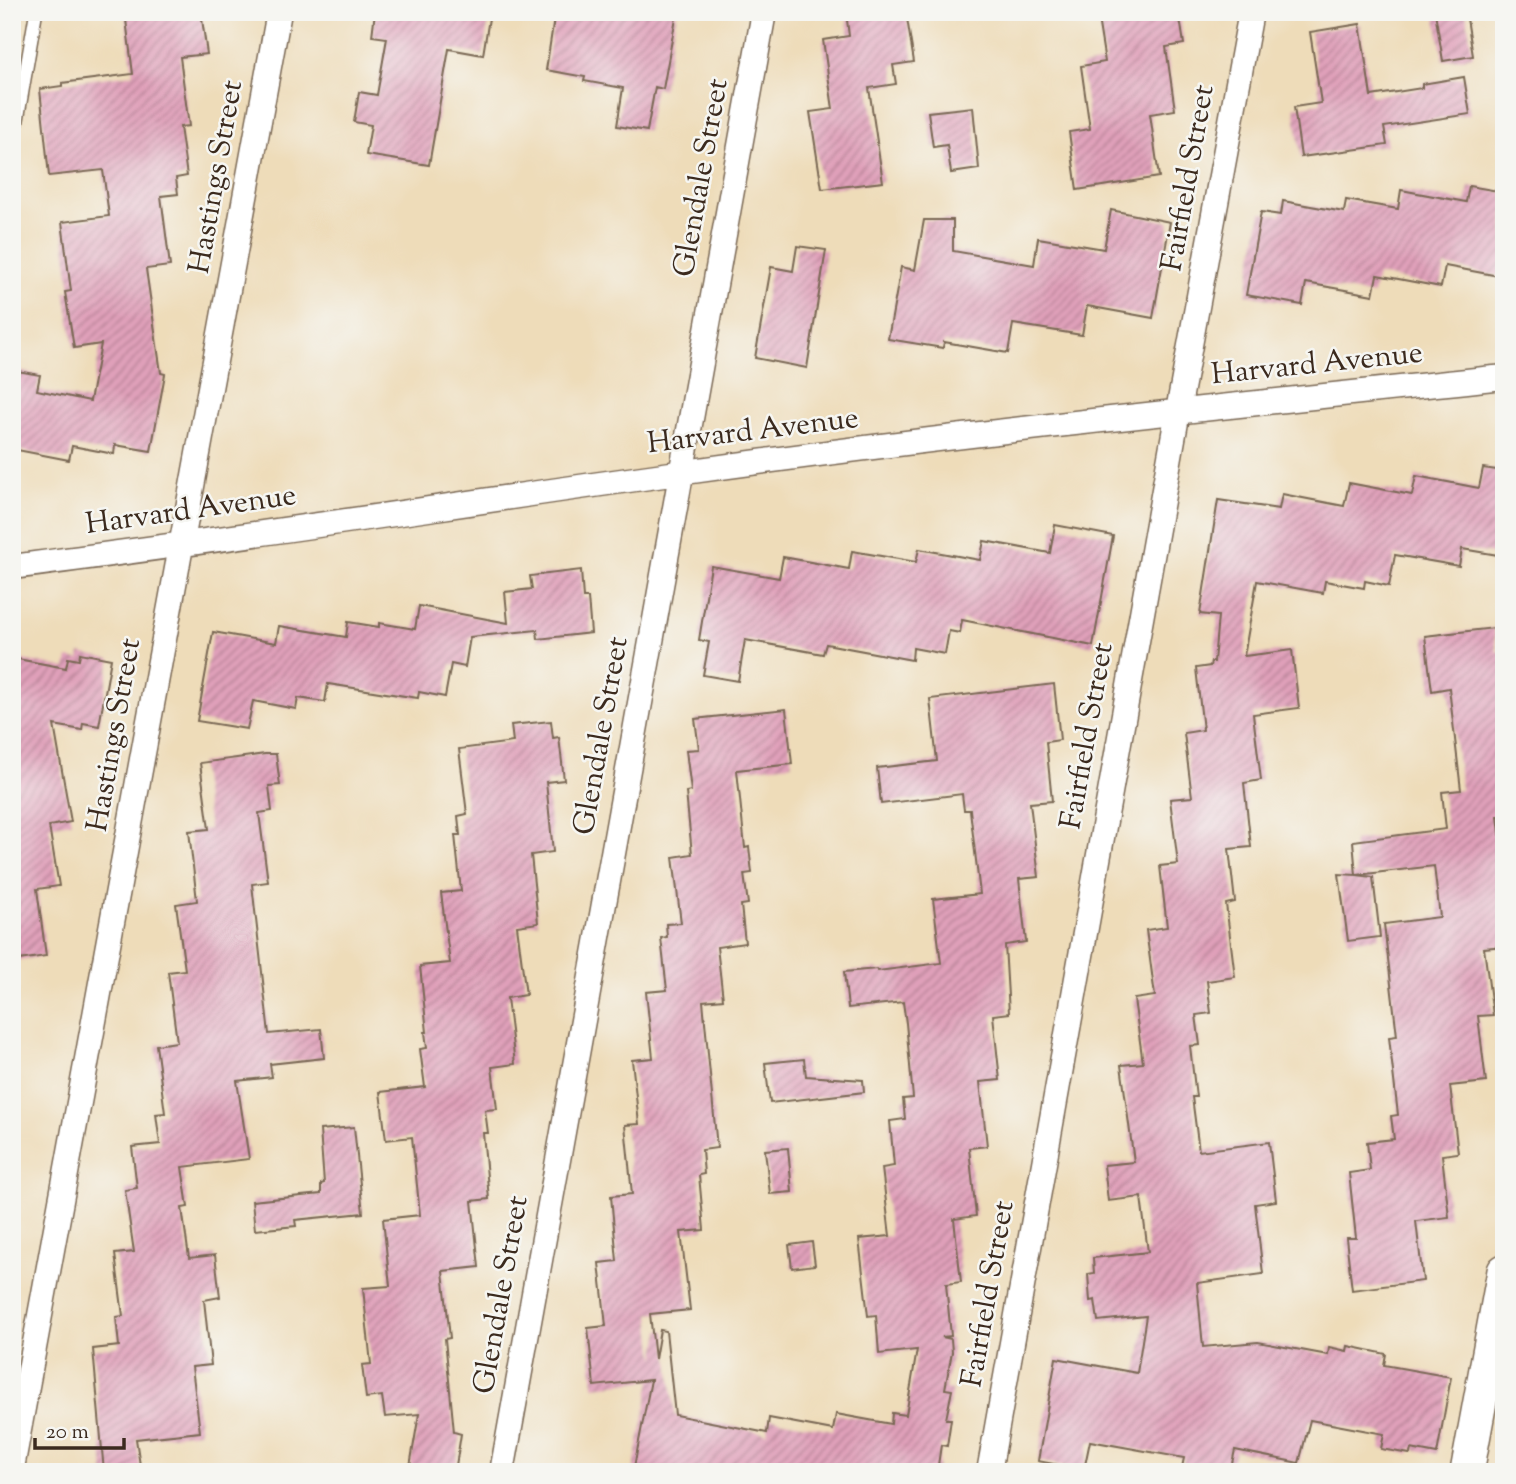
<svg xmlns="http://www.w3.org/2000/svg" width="1516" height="1484" viewBox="0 0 1516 1484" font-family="'Sorts Mill Goudy',serif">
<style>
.building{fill:url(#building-hatch)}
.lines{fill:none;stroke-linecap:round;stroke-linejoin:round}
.service-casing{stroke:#7a6854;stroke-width:15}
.minor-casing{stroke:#7a6854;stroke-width:27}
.secondary-casing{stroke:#7a6854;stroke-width:36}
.service{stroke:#fff;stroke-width:12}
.minor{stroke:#fff;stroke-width:24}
.secondary{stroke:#fff;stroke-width:33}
.labels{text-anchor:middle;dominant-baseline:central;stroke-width:5;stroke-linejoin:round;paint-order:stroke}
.street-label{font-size:30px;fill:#3b2a1e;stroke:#f6f6f2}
</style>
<defs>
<pattern id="building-hatch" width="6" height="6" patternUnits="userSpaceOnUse" patternTransform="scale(1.75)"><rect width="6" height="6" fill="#e0a0ba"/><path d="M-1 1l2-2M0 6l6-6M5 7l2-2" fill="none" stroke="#b78397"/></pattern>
</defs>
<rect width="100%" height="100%" fill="#f6f6f2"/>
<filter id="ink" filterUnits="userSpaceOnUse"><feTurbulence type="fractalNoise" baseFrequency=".0143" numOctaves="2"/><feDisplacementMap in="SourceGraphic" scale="14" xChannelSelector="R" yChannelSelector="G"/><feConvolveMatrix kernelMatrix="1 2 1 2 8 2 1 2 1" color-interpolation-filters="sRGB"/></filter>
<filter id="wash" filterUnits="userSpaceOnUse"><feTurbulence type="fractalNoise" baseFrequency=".00686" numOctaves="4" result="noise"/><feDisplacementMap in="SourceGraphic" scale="28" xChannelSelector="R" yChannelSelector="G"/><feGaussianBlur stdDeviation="1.57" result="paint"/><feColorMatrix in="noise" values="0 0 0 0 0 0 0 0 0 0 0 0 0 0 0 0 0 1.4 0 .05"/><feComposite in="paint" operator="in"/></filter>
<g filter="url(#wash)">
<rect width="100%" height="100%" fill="#eedcb9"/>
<g id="blocks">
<path class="building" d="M125,12H201L207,54L180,57L189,126L180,127L187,176L176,178L178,194L161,196L170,266L146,269L161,373L165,374L151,451L115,445L114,454L72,446L69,460L12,449V370L40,375L37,390L90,401L101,344L74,348L65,292L71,291L62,222L109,216L103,170L49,176L40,89L62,86V83L133,74Z
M375,12H490L483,55L449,49L429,165L366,155L371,125L354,122L359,92L377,95L387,38L372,36Z
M555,12H677L663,89L655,87L647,131L617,126L623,88L584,81L585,77L546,70Z
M846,12H906L914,62L893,65L896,84L869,88L883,182L822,189L810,112L833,109L823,40L849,36Z
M1097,12H1179L1184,44L1166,47L1175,110L1150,114L1159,177L1077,190L1069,132L1090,129L1081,66L1105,62Z
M1435,12H1466L1473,56L1443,61Z
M1360,24L1371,96L1422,88V84L1464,77L1470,114L1384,127L1387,145L1301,157L1294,107L1321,103L1310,32Z
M973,107L979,169L951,173L947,145L933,147L928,112Z
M1469,186L1504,192V277L1445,266L1441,287L1377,275L1373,295L1306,283L1302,305L1246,295L1261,212L1281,215L1283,201L1344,212L1346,200L1398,209L1401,190L1466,202Z
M1111,210L1170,222L1153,318L1087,306L1082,335L1013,324L1008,353L944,342L943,348L888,339L901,267L915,270L924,220H953V251L1034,265L1038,238L1104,249Z
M797,246L826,250L807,368L755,358L771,267L793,271Z
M1483,468L1504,471V556L1462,549L1459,566L1395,555L1389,586L1365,581L1364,588L1325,581L1323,593L1257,581L1244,656L1292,650L1299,708L1253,714L1261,780L1244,783L1251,847L1229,849L1235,902L1226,904L1235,977L1207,981L1211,1013L1196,1015L1200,1045L1190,1046L1196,1097H1192L1199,1151L1269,1142L1276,1201L1255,1204L1263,1274L1197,1283L1203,1347L1258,1342L1328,1355L1329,1347L1347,1351L1348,1346L1386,1354L1384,1365L1451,1377L1437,1454L1411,1449L1410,1454L1381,1449L1384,1434L1310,1420L1299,1463L1235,1450L1230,1472H1181L1184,1458L1090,1441L1084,1470L1038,1461L1056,1358L1137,1373L1146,1316L1098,1321L1095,1300L1090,1301L1088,1274L1094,1273L1093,1258L1148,1252L1141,1197L1108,1201L1104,1165L1134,1162L1121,1065L1143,1063L1134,999L1155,996L1146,930L1167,927L1160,866L1178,864L1170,799L1192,797L1184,733L1203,730L1196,668L1210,666L1211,662H1214L1218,616L1200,614L1218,500L1279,509L1282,494L1344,506L1349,483L1412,495L1416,476L1479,488Z
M1055,525L1113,536L1093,646L962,620L960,633L949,631L945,654L913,648L912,660L826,644L823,654L745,640L738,681L703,675L709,642L699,640L711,566L779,578L783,557L849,569L852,551L916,562L919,549L980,560L984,541L1050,553Z
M581,570L583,598H588L591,633L538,639L537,630L470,637L465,667L451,664L445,697L419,692L418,698L328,684L325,702L298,698L296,709L253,701L247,729L197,721L213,632L276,643L279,626L346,637L348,622L379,627V623L415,629L419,606L508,623L505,592L532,589L530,576Z
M1494,628L1497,652L1504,651V816H1498L1504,865V946L1484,948L1493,1015L1478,1016L1486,1082L1450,1086L1458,1153L1442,1155L1449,1217L1416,1221L1423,1281L1352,1290L1346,1238H1356L1349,1173L1370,1170L1367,1142L1394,1139L1391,1116L1398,1115L1389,1037L1397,1036L1384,924L1440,917L1434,866L1357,875L1373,877L1380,937L1348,941L1339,874L1356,875L1353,841L1446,829L1442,792L1461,790L1449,688L1432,691L1425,636Z
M80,653L111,659L99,726L83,723L82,730L54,725L71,822L49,826L59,886L37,889L46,956L12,961V658L66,668L68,658L79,660Z
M1054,684L1060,740L1046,742L1052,801L1030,803L1039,877L1019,879L1026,942L1005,945L1009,1013L993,1015L1000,1080L980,1082L987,1146L969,1148L976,1216L954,1219L961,1282L946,1284L951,1336L942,1337L951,1339L952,1352L945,1389L952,1390L946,1419H951L947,1446L941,1445L937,1472H832L806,1467L805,1472H633L651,1380L594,1386L588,1328L606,1326L599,1263L617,1261L611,1196L632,1194L625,1125L639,1124L632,1060L653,1058L646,992L667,990L661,938L667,937L666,924L681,923L673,857L692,854L686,792L691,791L686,750L699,749L695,719L786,709L792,764L737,770L745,848L749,847L752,873L744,874L748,904L741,905L745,943L717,947L723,999L703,1001L717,1148L702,1150L704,1174L699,1175L704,1230L681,1232L690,1310L650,1314L655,1359L660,1330L666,1331L675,1415L767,1433L769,1418L833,1430L836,1414L891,1424L892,1413L906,1415L917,1350L879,1354L876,1315L868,1316L859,1239L890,1236L882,1168L894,1166L890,1121L905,1119L903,1099L913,1098L906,1023L903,1002L848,1008L844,972L877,969L878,971L941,963L933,899L980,894L970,810H964L962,794L881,804L877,768L937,761L930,699Z
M551,721L553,738L559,737L564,780L546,782L553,852L531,855L538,923L517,926L526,995L507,998L515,1064L492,1067L497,1109L485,1110L488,1133H483L489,1199L472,1201L479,1267L443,1271L450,1338L445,1339L454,1432L461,1434L455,1472H409L419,1414L385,1417L382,1396L366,1398L362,1365L371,1364L363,1288L390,1286L383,1219L420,1215L412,1137L386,1140L380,1092L425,1087L420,1049L427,1048L425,1032H427L420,966L450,963L441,893L461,891L455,835H460L458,816L467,814L459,749L513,742L511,725Z
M265,754H276L280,785L269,786L272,811L259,813L268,882L252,884L269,1034L321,1029L324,1058L270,1064L272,1077L237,1081L249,1159L182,1167L188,1207L182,1208L189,1258L215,1255L220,1297L204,1300L211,1365L192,1367L200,1432L136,1439L141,1472H104L93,1349L119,1346L116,1317L123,1316L115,1254L134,1252L125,1190L137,1188L132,1147L160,1144L156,1114L165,1113L156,1045L177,1042L168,972L185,970L176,904L197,901L189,831L209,829L200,763Z
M804,1059L806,1076L863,1080L864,1092L770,1103L765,1063Z
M354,1127L363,1213L295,1220L296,1226L255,1230L252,1201L321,1194V1184L324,1183L320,1130Z
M788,1148L792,1192L770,1194L765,1150Z
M812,1242L815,1265L792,1268L789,1245Z"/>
</g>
</g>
<g filter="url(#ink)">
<use href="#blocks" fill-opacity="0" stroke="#7a6854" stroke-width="2"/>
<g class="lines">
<defs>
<path id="service" d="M12,152L36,12"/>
<path id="minor" d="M12,567C235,539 456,504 678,473C952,434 1228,406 1504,377
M12,1468L279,12
M502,1472L764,12
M989,1472L1178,411L1251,12"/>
<path id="secondary" d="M1467,1472L1504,1271"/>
</defs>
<use href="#service" class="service-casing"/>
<use href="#minor" class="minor-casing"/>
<use href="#secondary" class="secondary-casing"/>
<use href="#service" class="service"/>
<use href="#minor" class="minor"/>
<use href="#secondary" class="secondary"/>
</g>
</g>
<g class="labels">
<g class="street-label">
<text transform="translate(217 177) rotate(-80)">Hastings Street</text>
<text transform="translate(702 178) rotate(-80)">Glendale Street</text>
<text transform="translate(1189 178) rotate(-80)">Fairfield Street</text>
<text transform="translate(1317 365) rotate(-6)">Harvard Avenue</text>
<text transform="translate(753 432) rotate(-7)">Harvard Avenue</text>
<text transform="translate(191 511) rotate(-8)">Harvard Avenue</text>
<text transform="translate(115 735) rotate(-80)">Hastings Street</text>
<text transform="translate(602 736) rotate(-80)">Glendale Street</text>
<text transform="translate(1088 736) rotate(-80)">Fairfield Street</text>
<text transform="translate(989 1294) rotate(-80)">Fairfield Street</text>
<text transform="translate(502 1295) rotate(-80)">Glendale Street</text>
</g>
</g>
<rect width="1516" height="1484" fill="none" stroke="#f6f6f2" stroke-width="42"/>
<path d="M35 1438v10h89v-10" fill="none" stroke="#3b2a1e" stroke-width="3.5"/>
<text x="46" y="1438" font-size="21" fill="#3b2a1e" stroke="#f6f6f2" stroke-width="5" paint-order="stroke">20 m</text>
</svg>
